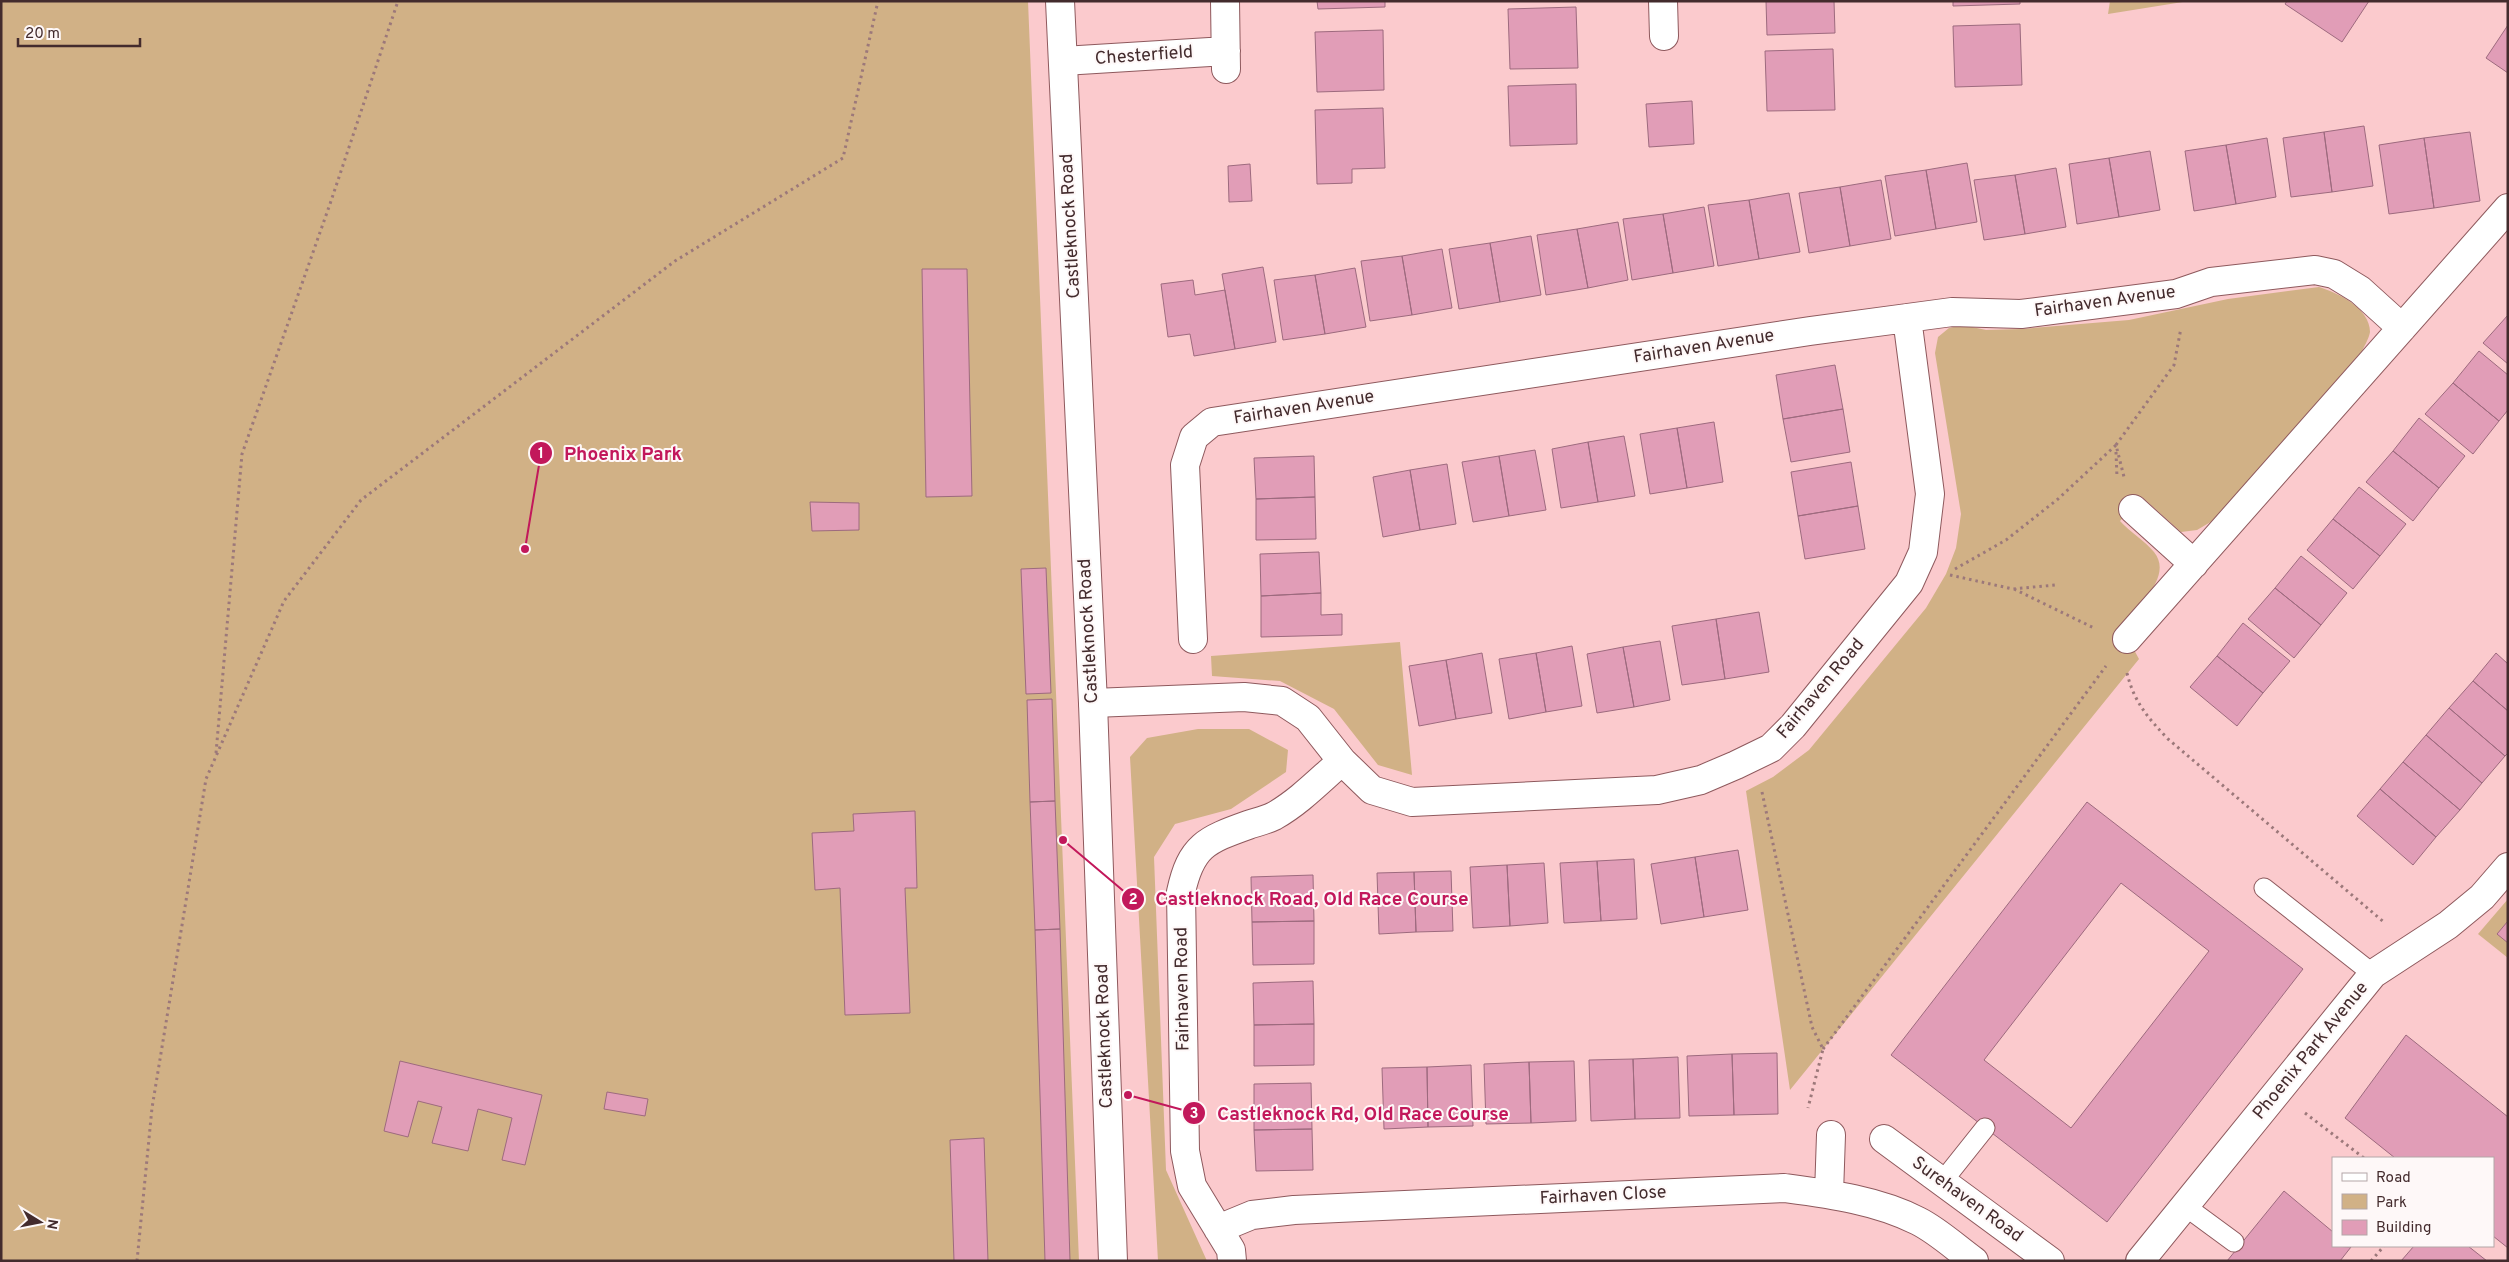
<svg xmlns="http://www.w3.org/2000/svg" width="2509" height="1262" viewBox="0 0 2509 1262" font-family="Overpass,sans-serif">
<style>
.green{fill:#d1b186}
.building{fill:#e19db7;stroke:#9d6a7e;fill-rule:evenodd}
.lines{fill:none;stroke-linecap:round;stroke-linejoin:round}
.lane-casing{stroke:#8e595d;stroke-width:21}
.street-casing{stroke:#8e595d;stroke-width:30}
.secondary-casing{stroke:#8e595d;stroke-width:30}
.path{stroke:#9c787a;stroke-width:3;stroke-dasharray:2.5 4;stroke-linecap:butt}
.lane{stroke:#fff;stroke-width:19}
.street{stroke:#fff;stroke-width:28}
.secondary{stroke:#fff;stroke-width:28}
.labels{text-anchor:middle;dominant-baseline:central;stroke-width:4;stroke-linejoin:round;paint-order:stroke}
.street-label{font-size:18px;fill:#432b2d;stroke:#fef8f8}
.leader{fill:none;stroke:#c2185b;stroke-width:2}
.callout-dot{fill:#c2185b;stroke:#fef8f8;stroke-width:2}
.mark-label{font-size:15px;text-anchor:middle;font-weight:bold;fill:#fff}
.callout-label{font-size:19px;text-anchor:middle;font-weight:bold;fill:#c2185b;stroke:#fef8f8;stroke-width:4;stroke-linejoin:round;paint-order:stroke}
</style>
<rect width="100%" height="100%" fill="#fbcacd"/>
<path class="green" d="M1,1H1028L1079,1261H1Z
M2110,1H2189L2108,14Z
M2319,287C2338,293 2370,308 2370,332C2369,338 2365,345 2362,351L2214,520L2197,530L2181,532L2142,497L2120,521C2130,532 2145,541 2154,552C2174,577 2136,608 2121,626L2139,659L1790,1090L1746,791L1773,777L1809,750L1926,608L1946,574L1956,548L1961,514L1935,353L1938,337L1949,328L1963,325L1986,330L2021,329L2129,320L2228,299Z
M1400,642L1412,775L1378,765L1334,709L1280,681L1212,676L1211,656Z
M1198,729H1249L1288,750L1286,772L1231,809L1175,824L1154,857L1166,1170L1207,1261H1158L1130,757L1147,738Z
M2508,899V958L2478,934Z"/>
<path class="building" d="M1317,1H1385V7L1318,9Z
M1766,1H1834L1835,33L1767,35Z
M1953,1H2020V4L1953,6Z
M2287,1H2369L2342,42L2285,4Z
M1576,7L1578,68L1510,69L1508,9Z
M2020,24L2022,85L1955,87L1953,26Z
M2508,25V73L2486,58Z
M1383,30L1384,90L1317,92L1315,32Z
M1833,49L1835,110L1767,111L1765,51Z
M1576,84L1577,144L1510,146L1508,86Z
M1692,101L1694,144L1649,147L1646,104Z
M1383,108L1385,168L1352,169V183L1317,184L1315,110Z
M2364,126L2373,186L2332,192L2324,132Z
M2324,132L2332,192L2291,197L2283,138Z
M2470,132L2480,201L2434,208L2424,138Z
M2267,138L2276,197L2236,204L2226,145Z
M2424,138L2434,208L2389,214L2379,145Z
M2226,145L2236,204L2194,211L2185,151Z
M2150,151L2160,210L2119,217L2109,158Z
M2109,158L2119,217L2077,224L2069,164Z
M1967,163L1977,222L1936,229L1926,170Z
M1250,164L1252,201L1229,202L1228,166Z
M2056,168L2066,227L2025,234L2015,175Z
M1926,170L1936,229L1895,236L1885,176Z
M2015,175L2025,234L1984,240L1974,180Z
M1881,180L1891,239L1850,246L1840,187Z
M1840,187L1850,246L1809,253L1799,193Z
M1789,193L1800,252L1759,259L1749,200Z
M1749,200L1759,259L1718,266L1708,205Z
M1704,207L1714,266L1673,273L1663,214Z
M1663,214L1673,273L1632,280L1623,219Z
M1618,222L1628,280L1588,288L1577,229Z
M1577,229L1588,288L1546,295L1537,235Z
M1531,236L1541,295L1500,302L1490,243Z
M1490,243L1500,302L1459,309L1449,249Z
M1442,249L1452,308L1412,315L1402,256Z
M1402,256L1412,315L1370,321L1361,261Z
M1263,267L1276,342L1235,349L1222,274Z
M1355,268L1366,327L1325,334L1315,275Z
M922,269H967L972,496L926,497Z
M1315,275L1325,334L1283,340L1274,280Z
M1193,280L1195,295L1225,290L1235,349L1194,356L1190,334L1168,337L1161,284Z
M2508,315V364L2483,343Z
M2479,351L2508,375V410L2499,421L2453,383Z
M1835,365L1843,409L1783,419L1776,375Z
M2453,383L2499,421L2473,454L2425,414Z
M1843,409L1850,452L1791,462L1783,419Z
M2419,418L2465,456L2439,488L2393,451Z
M1714,422L1723,482L1687,488L1677,428Z
M1677,428L1687,488L1650,494L1640,434Z
M1624,436L1635,496L1598,502L1588,442Z
M1588,442L1598,502L1561,508L1552,449Z
M1535,450L1546,510L1509,516L1499,456Z
M2393,451L2439,488L2413,521L2366,482Z
M1314,456L1315,497L1256,499L1254,458Z
M1499,456L1509,516L1473,522L1462,462Z
M1851,462L1858,506L1798,516L1791,472Z
M1447,464L1456,524L1420,530L1410,470Z
M1410,470L1420,530L1383,537L1373,477Z
M2359,487L2406,524L2380,556L2333,519Z
M1315,497L1316,539L1256,540V499Z
M810,502L859,503V530L812,531Z
M1858,506L1865,549L1805,559L1798,516Z
M2333,519L2380,556L2353,589L2307,550Z
M1319,552L1321,593L1261,596L1260,554Z
M2301,556L2347,593L2321,625L2275,588Z
M1046,568L1051,693L1026,694L1021,569Z
M2275,588L2321,625L2294,658L2248,619Z
M1321,593V615L1342,614V635L1261,637V596Z
M1759,612L1769,672L1725,679L1716,619Z
M1716,619L1725,679L1682,685L1672,626Z
M2243,623L2290,661L2263,693L2217,656Z
M1660,641L1670,700L1634,707L1623,647Z
M1572,646L1582,706L1546,712L1536,653Z
M1623,647L1634,707L1597,713L1587,654Z
M1482,653L1492,713L1456,719L1446,660Z
M1536,653L1546,712L1509,719L1499,659Z
M2496,653L2508,664V711L2473,681Z
M2217,656L2263,693L2237,726L2190,687Z
M1446,660L1456,719L1419,726L1409,666Z
M2473,681L2508,711V753L2505,756L2449,708Z
M1052,699L1055,801L1030,802L1027,700Z
M2449,708L2505,756L2482,783L2426,735Z
M2426,735L2482,783L2460,810L2403,762Z
M2403,762L2460,810L2436,837L2380,789Z
M2380,789L2436,837L2413,865L2357,816Z
M1055,801L1060,929L1035,930L1030,802Z
M2087,802L2303,969L2107,1222L1891,1055ZM2121,883L2209,951L2071,1128L1984,1060Z
M915,811L917,888H905L910,1013L845,1015L840,888L815,890L812,833L854,831L853,814Z
M1738,850L1748,910L1704,917L1695,857Z
M1695,857L1704,917L1661,924L1651,864Z
M1634,859L1637,919L1601,921L1597,861Z
M1597,861L1601,921L1564,923L1560,863Z
M1544,863L1548,923L1510,926L1507,865Z
M1507,865L1510,926L1473,928L1470,867Z
M1451,871L1453,931L1416,932L1414,872Z
M1414,872L1416,932L1379,934L1377,873Z
M1313,875L1314,921L1252,922L1251,877Z
M1314,921V964L1253,965L1252,922Z
M2508,921V943L2497,934Z
M1060,929L1070,1261H1045L1035,930Z
M1313,981L1314,1024L1254,1025L1253,983Z
M1314,1024V1065L1254,1066V1025Z
M2406,1035L2508,1117V1248L2493,1236V1158H2395L2345,1118Z
M1777,1053L1778,1114L1734,1115L1732,1054Z
M1732,1054L1734,1115L1689,1116L1687,1056Z
M1678,1057L1680,1118L1635,1119L1633,1059Z
M1633,1059L1635,1119L1591,1121L1589,1060Z
M400,1061L542,1095L525,1165L502,1160L512,1118L478,1109L468,1151L432,1143L442,1107L418,1101L408,1137L384,1131Z
M1574,1061L1576,1121L1531,1123L1529,1062Z
M1529,1062L1531,1123L1486,1124L1484,1064Z
M1471,1065L1473,1126L1428,1127L1427,1067Z
M1427,1067L1428,1127L1384,1129L1382,1068Z
M1311,1083L1312,1129L1254,1130V1084Z
M607,1092L648,1099L645,1116L604,1109Z
M1312,1129L1313,1170L1256,1171L1254,1130Z
M984,1138L988,1261H954L950,1140Z
M2284,1191L2333,1232V1246L2351,1247L2340,1261H2227Z
M2414,1246H2468L2487,1261H2401Z"/>
<g class="lines">
<defs>
<path id="lane" d="M2264,888L2373,974
M1942,1182L1985,1128
M2185,1206L2234,1242"/>
<path id="street" d="M1225,1L1226,69
M1663,1L1664,36
M1063,61L1226,51
M2133,509L2194,564
M1193,639L1185,465L1194,437L1212,422L1810,331L1952,312L2021,314L2176,294L2211,282L2315,270L2334,274L2360,290L2402,328
M2127,639L2508,208
M1093,703L1244,697L1282,701L1308,718L1342,761L1372,790L1412,802L1657,790L1701,780L1736,765L1771,748L1793,726L1909,583L1923,552L1930,494L1907,318
M1884,1139L2050,1261
M1829,1194L1831,1135
M1218,1229L1252,1215L1294,1210L1784,1188C1829,1194 1877,1200 1918,1221C1938,1231 1956,1248 1974,1261
M1232,1261L1231,1250L1192,1186L1185,1151L1181,892C1191,846 1206,840 1248,825C1257,822 1266,820 1274,816C1299,802 1320,780 1342,761
M2140,1261L2373,974L2448,925L2482,897L2508,867"/>
<path id="secondary" d="M1060,1L1093,703L1113,1261"/>
</defs>
<use href="#lane" class="lane-casing"/>
<use href="#street" class="street-casing"/>
<use href="#secondary" class="secondary-casing"/>
<path class="path" d="M2116,445L2174,365L2181,328
M2116,452L2117,478
M1955,569L2006,540L2058,499L2116,445L2124,477
M1950,575L2013,589L2055,585
M2014,589L2094,628
M2127,673C2134,702 2148,718 2168,739L2385,923
M216,753L242,454L330,204L398,1
M1762,792L1812,1027L1823,1049L1808,1108
M1823,1049L2106,666
M2305,1113L2364,1158
M137,1261L152,1108L206,779L284,601L361,500L675,261L843,158L878,1
M2371,1261L2384,1246"/>
<use href="#lane" class="lane"/>
<use href="#street" class="street"/>
<use href="#secondary" class="secondary"/>
</g>
<g class="labels">
<g class="street-label">
<text transform="translate(1144 56) rotate(-4)">Chesterfield</text>
<text transform="translate(1071 226) rotate(-93)">Castleknock Road</text>
<text transform="translate(2105 302) rotate(-8)">Fairhaven Avenue</text>
<text transform="translate(1704 347) rotate(-9)">Fairhaven Avenue</text>
<text transform="translate(1304 408) rotate(-9)">Fairhaven Avenue</text>
<text transform="translate(1089 631) rotate(-93)">Castleknock Road</text>
<text transform="translate(1821 689) rotate(-50)">Fairhaven Road</text>
<text transform="translate(1183 989) rotate(-91)">Fairhaven Road</text>
<text transform="translate(1105 1036) rotate(-92)">Castleknock Road</text>
<text transform="translate(2311 1051) rotate(-51)">Phoenix Park Avenue</text>
<text transform="translate(1603 1196) rotate(-3)">Fairhaven Close</text>
<text transform="translate(1967 1200) rotate(36)">Surehaven Road</text>
</g>
</g>
<path class="leader" d="M525 549L541 453M1063 840L1133 899M1128 1095L1194 1113"/>
<g class="callout-dot">
<circle cx="525" cy="549" r="5"/>
<circle cx="1063" cy="840" r="5"/>
<circle cx="1128" cy="1095" r="5"/>
<circle cx="541" cy="453" r="12"/>
<circle cx="1133" cy="899" r="12"/>
<circle cx="1194" cy="1113" r="12"/>
</g>
<g class="mark-label">
<text x="541" y="458">1</text>
<text x="1133" y="904">2</text>
<text x="1194" y="1118">3</text>
</g>
<g class="callout-label">
<text x="623" y="460">Phoenix Park</text>
<text x="1312" y="905">Castleknock Road, Old Race Course</text>
<text x="1363" y="1120">Castleknock Rd, Old Race Course</text>
</g>
<rect width="2509" height="1262" fill="none" stroke="#432b2d" stroke-width="5"/>
<rect x="2332" y="1157" width="162" height="90" fill="#fef8f8" stroke="#b3a6a7"/>
<rect x="2342" y="1173" width="25" height="8" fill="#ffffff" stroke="#b3a6a7"/>
<text x="2376" y="1182" font-size="15" fill="#432b2d">Road</text>
<rect x="2342" y="1194" width="25" height="15" fill="#d1b186" stroke="#b3a6a7"/>
<text x="2376" y="1207" font-size="15" fill="#432b2d">Park</text>
<rect x="2342" y="1220" width="25" height="15" fill="#e19db7" stroke="#b3a6a7"/>
<text x="2376" y="1232" font-size="15" fill="#432b2d">Building</text>
<g transform="translate(40 1222) rotate(100)" stroke="#fef8f8" stroke-width="4" paint-order="stroke">
<path d="M0-4L9 19L0 12L-9 19Z" fill="#432b2d"/>
<text y="-8" font-size="14" font-weight="bold" text-anchor="middle" fill="#432b2d">N</text>
</g>
<path d="M18 38v8h122v-8" fill="none" stroke="#432b2d" stroke-width="2.5"/>
<text x="25" y="38" font-size="15" fill="#432b2d" stroke="#fef8f8" stroke-width="4" paint-order="stroke">20 m</text>
</svg>
